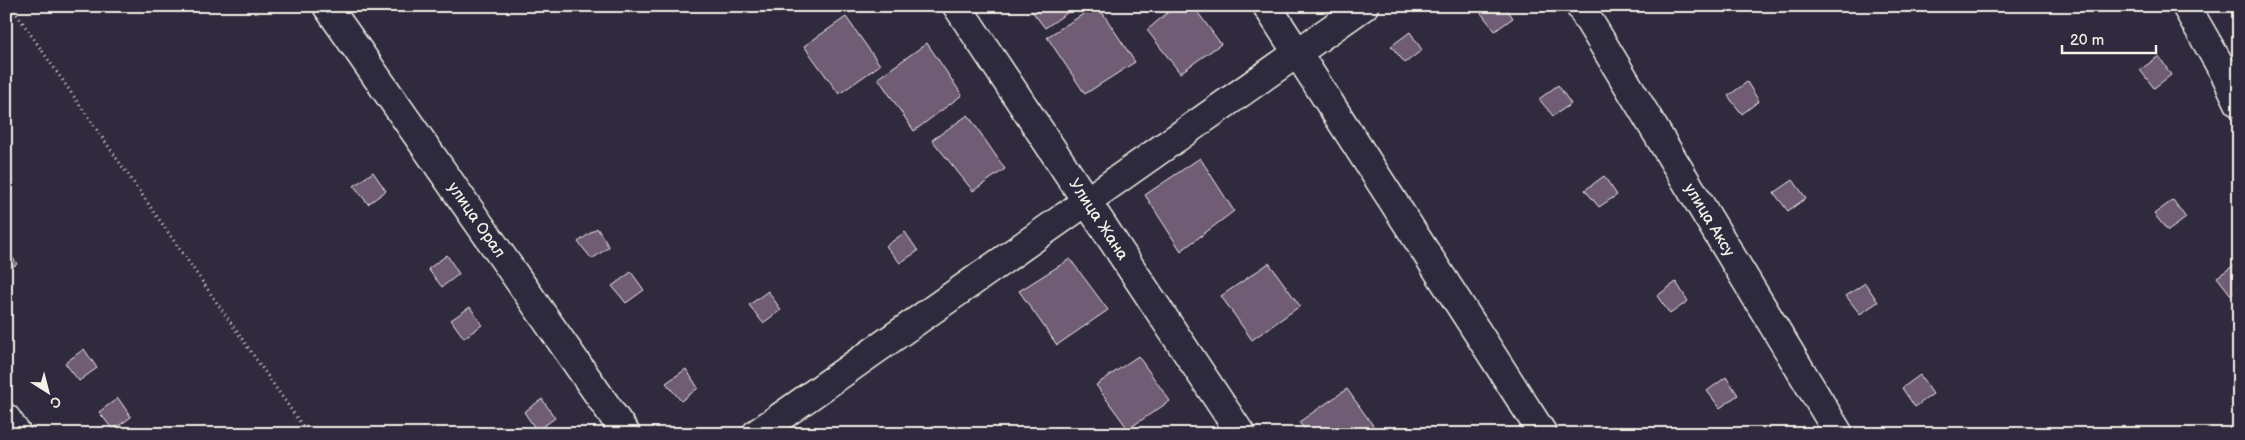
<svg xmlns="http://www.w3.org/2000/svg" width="2245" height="440" viewBox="0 0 2245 440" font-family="'Balsamiq Sans',sans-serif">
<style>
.building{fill:#6f5c75;stroke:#f4f1e8}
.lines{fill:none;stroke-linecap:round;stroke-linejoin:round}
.minor-casing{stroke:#f4f1e8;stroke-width:31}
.path{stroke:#f4f1e8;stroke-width:3;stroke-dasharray:1 4;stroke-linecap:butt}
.minor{stroke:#2f2a3d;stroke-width:28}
.labels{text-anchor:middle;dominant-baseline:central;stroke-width:4;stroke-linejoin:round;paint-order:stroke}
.street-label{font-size:16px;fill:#f4f1e8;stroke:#2f2a3d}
</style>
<rect width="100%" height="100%" fill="#2f2a3d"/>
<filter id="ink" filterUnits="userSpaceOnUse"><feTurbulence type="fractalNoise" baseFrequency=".02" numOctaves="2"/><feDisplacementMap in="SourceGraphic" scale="10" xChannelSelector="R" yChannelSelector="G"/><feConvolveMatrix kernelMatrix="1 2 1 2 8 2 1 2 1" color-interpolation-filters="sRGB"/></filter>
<g filter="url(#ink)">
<path class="building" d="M1028,6H1077L1045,28Z
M1096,6H1098L1135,62L1085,94L1047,37Z
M1175,6H1193L1221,44L1180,73L1147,30Z
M1490,6H1505L1513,18L1495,31L1481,13Z
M846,17L880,65L839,94L804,46Z
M1410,32L1422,50L1405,63L1391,46Z
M927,43L962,95L914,131L878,78Z
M2159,56L2171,75L2154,88L2140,70Z
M1747,82L1759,101L1742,114L1728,96Z
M1558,85L1571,104L1553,116L1539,99Z
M968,115L1005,169L973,191L932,140Z
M1200,158L1234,211L1181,251L1145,195Z
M373,172L386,191L368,204L354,186Z
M1604,176L1617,195L1599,207L1585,190Z
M1793,180L1806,198L1788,211L1774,193Z
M2173,200L2186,218L2168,231L2154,214Z
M597,228L609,247L592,259L578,242Z
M905,232L918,251L900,263L886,246Z
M6,248L17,264L6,271Z
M447,255L459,274L442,287L428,269Z
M1070,259L1108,310L1057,345L1019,291Z
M1269,263L1300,306L1252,340L1221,296Z
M2236,264L2239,268V290L2231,295L2217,277Z
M631,272L644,290L626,303L612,286Z
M1676,282L1688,301L1670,314L1657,296Z
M1865,283L1878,302L1860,314L1846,296Z
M768,291L781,310L763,323L749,305Z
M470,307L482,325L464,338L451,320Z
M84,349L97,368L79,381L65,363Z
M1138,356L1170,401L1128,429L1096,385Z
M686,369L698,388L681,401L666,383Z
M1920,375L1933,394L1915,407L1902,388Z
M1726,377L1738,395L1720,408L1707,391Z
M1347,389L1379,434H1308L1299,422Z
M118,398L131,417L113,430L99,412Z
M542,399L555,418L537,431L524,412Z"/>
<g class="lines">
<defs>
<g id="minor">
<path id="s1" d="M327,6L626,434"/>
<path id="s2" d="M957,6L1241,434"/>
<path d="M1267,6L1543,434"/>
<path id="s3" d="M1580,6L1839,434"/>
<path d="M2186,6L2225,74L2239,103"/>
<path d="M6,418L17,434"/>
<path d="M756,434L1364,6"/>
</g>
</defs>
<use href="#minor" class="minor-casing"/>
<path class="path" d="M11,6L308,434"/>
<use href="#minor" class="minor"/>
</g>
</g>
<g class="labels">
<g class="street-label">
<text stroke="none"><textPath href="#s1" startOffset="261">улица Орал</textPath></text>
<text stroke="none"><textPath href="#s3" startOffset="250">улица Аксу</textPath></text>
<text stroke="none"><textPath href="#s2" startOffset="256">Улица Жана</textPath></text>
</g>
</g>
<rect width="2245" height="440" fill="none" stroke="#2f2a3d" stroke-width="25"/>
<rect x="12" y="12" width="2220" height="415" fill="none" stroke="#f4f1e8" stroke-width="2" filter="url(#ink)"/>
<g transform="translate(48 392) rotate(144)" stroke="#2f2a3d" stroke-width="4" paint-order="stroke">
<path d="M0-4L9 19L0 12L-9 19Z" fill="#f4f1e8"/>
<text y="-8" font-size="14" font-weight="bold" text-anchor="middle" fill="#f4f1e8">С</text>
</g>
<path d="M2062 45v8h94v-8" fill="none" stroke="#f4f1e8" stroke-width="2.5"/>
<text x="2070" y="45" font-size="15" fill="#f4f1e8" stroke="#2f2a3d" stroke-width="4" paint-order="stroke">20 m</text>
</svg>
